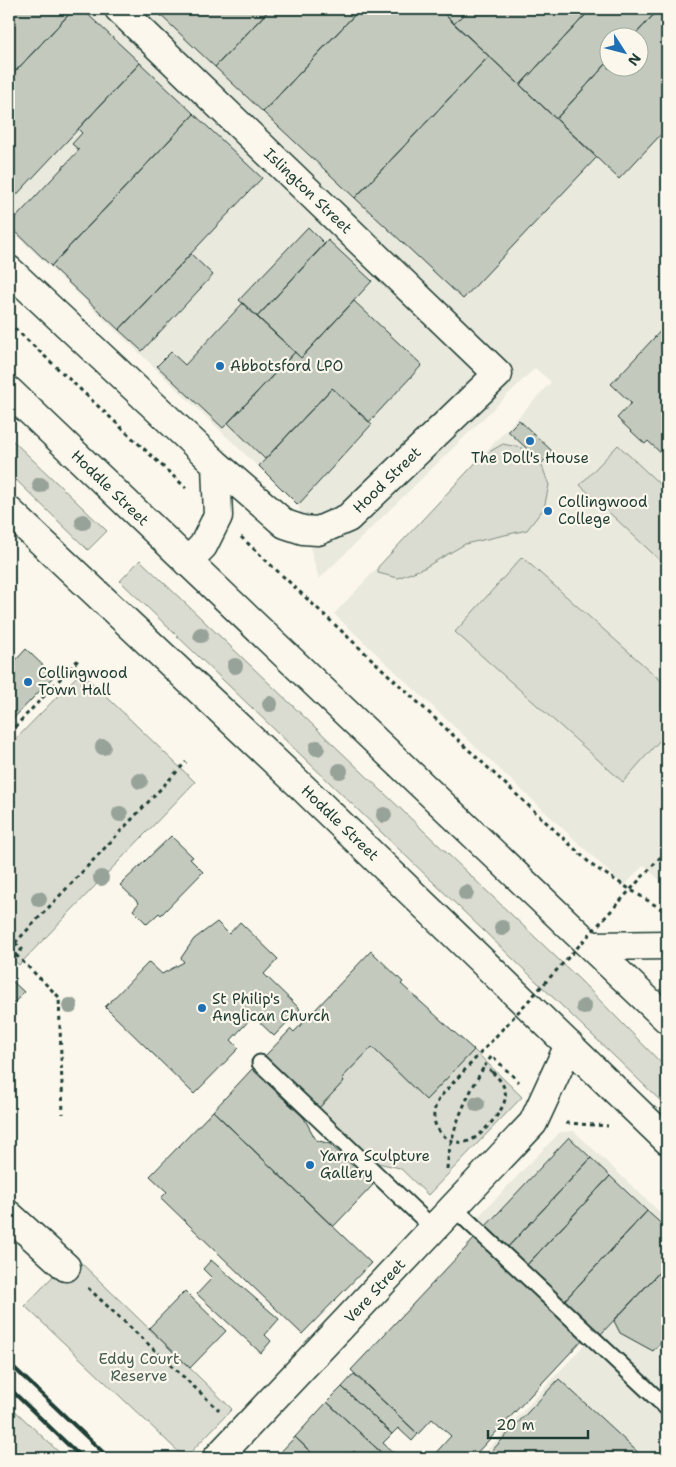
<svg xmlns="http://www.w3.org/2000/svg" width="676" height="1467" viewBox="0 0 676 1467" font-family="'Shantell Sans',sans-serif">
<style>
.built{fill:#eae9de;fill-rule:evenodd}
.green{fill:#dbdcd1;stroke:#7d8c82}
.building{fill:#c4c9be;stroke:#1f3d34}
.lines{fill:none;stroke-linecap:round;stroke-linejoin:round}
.service-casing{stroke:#1f3d34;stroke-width:19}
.minor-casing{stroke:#1f3d34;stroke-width:31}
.trunk-casing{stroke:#1f3d34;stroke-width:31}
.path{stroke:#1f3d34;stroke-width:3;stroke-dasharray:4 4;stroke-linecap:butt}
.service{stroke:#fbf7ec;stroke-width:15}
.minor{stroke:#fbf7ec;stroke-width:28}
.trunk{stroke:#fbf7ec;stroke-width:28}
.rail{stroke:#1f3d34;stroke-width:4}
.path-bridge{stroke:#1f3d34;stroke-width:3;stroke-dasharray:4 4;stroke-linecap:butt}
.tree{fill:#97a298}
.poi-dot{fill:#1f6fb2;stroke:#fbf7ec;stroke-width:2}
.labels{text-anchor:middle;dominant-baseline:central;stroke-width:4.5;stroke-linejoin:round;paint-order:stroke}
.street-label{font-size:15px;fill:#1f3d34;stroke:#fbf7ec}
.poi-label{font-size:15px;fill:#1f3d34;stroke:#fbf7ec;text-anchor:start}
.park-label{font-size:15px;fill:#455d53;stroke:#fbf7ec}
</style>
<rect width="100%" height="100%" fill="#fbf7ec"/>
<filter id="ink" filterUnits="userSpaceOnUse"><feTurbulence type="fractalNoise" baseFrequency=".02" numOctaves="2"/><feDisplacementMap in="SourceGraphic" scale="10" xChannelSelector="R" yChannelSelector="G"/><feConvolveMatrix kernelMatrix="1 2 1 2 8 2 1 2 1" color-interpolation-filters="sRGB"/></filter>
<g filter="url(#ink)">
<path class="built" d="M9,9H667V887L644,865L624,886L334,614L551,382L535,368L319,579L298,505L9,228ZM608,38H638V68H608Z
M574,1131L667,1219V1458H480L593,1335L473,1222L560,1132Z"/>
<path class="green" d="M9,437L107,531L88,550L9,473Z
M503,444L522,448L542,466L549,485L544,508L527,530L465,544L424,568L398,578L378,573V567L482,456Z
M618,445L667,491V567L580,485Z
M522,557L667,686V732L623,782L455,632Z
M140,560L581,981L667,1069V1107L120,581Z
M81,672L195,782L19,965L9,956V746Z
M372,1047L426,1100L474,1050L522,1097L428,1195L400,1168L373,1162L318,1109L344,1081L342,1078Z
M73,1255L232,1409L185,1458L25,1306Z
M9,1405L65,1458H9Z"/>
<path class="building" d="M9,9H74L9,78Z
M74,9H82L140,63L9,203V78Z
M154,9H270L215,67Z
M270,9H360L263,112L215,67Z
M360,9H439L489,56L355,198L263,112Z
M439,9H469L454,24Z
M469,9H591L520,85L454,24Z
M591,9H659L632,38H608V62L556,119L520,85Z
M659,9H667V128L619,179L556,119L608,62V68H638V38H632Z
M489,56L597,157L463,299L355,198Z
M140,63L194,114L51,266L9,225L79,150L72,144L82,133L78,129Z
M194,114L262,178L119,330L51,266Z
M308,227L325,244L257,317L239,300Z
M328,240L372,281L301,358L257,317Z
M191,254L213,275L142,351L119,330Z
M354,301L422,365L369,422L332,388L265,459L228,423L295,352L301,358Z
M243,303L295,352L223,428L157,366L171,352L185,365Z
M667,324V459L648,441L645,444L617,418L631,403L611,384Z
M332,388L372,424L298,505L259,466Z
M519,420L552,451L542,463L508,431Z
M26,649L54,676L9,723V655L15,661Z
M171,836L193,857L190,859L203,872L161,915L159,913L147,924L133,910L139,903L120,885Z
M217,922L229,934L240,922L278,959L264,974L300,1009L274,1036L253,1016L231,1040L239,1048L194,1094L105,1007L149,962L162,974L184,962L181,958L194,939Z
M371,951L403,982L401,984L474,1050L426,1100L372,1047L342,1078L344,1081L318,1109L264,1057L291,1029L294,1032Z
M9,978L24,992L9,1008Z
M252,1069L304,1118L316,1140L330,1144L373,1185L333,1227L213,1111Z
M213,1111L371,1263L302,1334L161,1198L167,1192L150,1176Z
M569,1137L591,1158L507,1248L485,1227Z
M591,1158L610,1176L526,1266L507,1248Z
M610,1176L647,1211L564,1301L526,1266Z
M647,1211L667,1229V1264L600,1335L564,1301Z
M476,1237L584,1338L473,1457L474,1458H431L451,1436L432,1419L418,1434L351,1370Z
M211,1260L279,1319L265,1335L271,1341L261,1353L197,1294L212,1278L203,1269Z
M667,1264V1336L653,1351L620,1333L614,1321Z
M185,1291L226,1331L190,1368L149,1328Z
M354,1374L418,1434L412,1441L398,1428L392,1434L342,1387Z
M559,1379L644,1458L486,1457Z
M342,1387L392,1434L383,1443L399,1458H387L327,1402Z
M327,1402L387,1458H362L354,1451L348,1458H317L295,1437Z
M295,1437L317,1458H275Z"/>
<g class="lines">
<defs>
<path id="service" d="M260,1063L434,1229
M453,1207L667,1408"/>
<path id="minor" d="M9,270L216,464L285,524L303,530L318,531L348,518L498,374L119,9
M187,562L203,546L218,516L216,464
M593,946L667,945
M9,1215L66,1267
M217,1458L533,1123L569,1045"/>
<path id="trunk" d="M9,391L667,1019
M9,511L298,783L667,1140"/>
</defs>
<use href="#service" class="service-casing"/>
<use href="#minor" class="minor-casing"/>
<use href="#trunk" class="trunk-casing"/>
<path class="path" d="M9,323L186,488
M241,537L593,866L666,912
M9,733L79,659
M663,891L667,894
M9,938L22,949L10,962L9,960
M15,943L186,762
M16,955L59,997L63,1114
M492,1072L485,1065L492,1056L519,1082
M566,1123L608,1126
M447,1169C450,1130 466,1098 485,1065
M88,1288L219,1410"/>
<use href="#service" class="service"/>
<use href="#minor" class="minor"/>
<use href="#trunk" class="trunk"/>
<path class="rail" d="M9,1363L109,1458
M9,1388L82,1458"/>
<path class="path-bridge" d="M492,1072C514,1091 506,1106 489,1125C484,1130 478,1137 471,1140C456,1148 435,1135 434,1118C433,1109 437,1103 441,1096L667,850"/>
</g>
<g class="tree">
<circle cx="40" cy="485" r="8"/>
<circle cx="83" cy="522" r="8"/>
<circle cx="201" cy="635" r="8"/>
<circle cx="235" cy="666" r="8"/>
<circle cx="270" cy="704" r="8"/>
<circle cx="103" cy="747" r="8"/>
<circle cx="317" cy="748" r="8"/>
<circle cx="340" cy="771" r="8"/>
<circle cx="140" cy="781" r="8"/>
<circle cx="120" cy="814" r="8"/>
<circle cx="384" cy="815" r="8"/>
<circle cx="101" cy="878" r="8"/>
<circle cx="466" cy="893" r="8"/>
<circle cx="39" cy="899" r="8"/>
<circle cx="502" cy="928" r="8"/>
<circle cx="70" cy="1006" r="8"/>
<circle cx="584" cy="1007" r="8"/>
<circle cx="477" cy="1104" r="8"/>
</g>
</g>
<g class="poi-dot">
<circle cx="220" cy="366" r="5"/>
<circle cx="530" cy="441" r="5"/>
<circle cx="548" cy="511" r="5"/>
<circle cx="28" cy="682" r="5"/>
<circle cx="202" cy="1008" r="5"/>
<circle cx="310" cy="1165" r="5"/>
</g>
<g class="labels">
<g class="street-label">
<text transform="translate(308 191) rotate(44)">Islington Street</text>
<text transform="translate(387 480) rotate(-44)">Hood Street</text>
<text transform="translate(110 488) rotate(44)">Hoddle Street</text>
<text transform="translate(340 823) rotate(44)">Hoddle Street</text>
<text transform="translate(375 1291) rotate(-47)">Vere Street</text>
</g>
<g class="poi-label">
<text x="230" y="366">Abbotsford LPO</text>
<text x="530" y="458" text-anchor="middle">The Doll's House</text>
<text x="558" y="502">Collingwood<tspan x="558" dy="17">College</tspan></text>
<text x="38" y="673">Collingwood<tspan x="38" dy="17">Town Hall</tspan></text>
<text x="212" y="999">St Philip's<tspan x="212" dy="17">Anglican Church</tspan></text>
<text x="320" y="1156">Yarra Sculpture<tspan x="320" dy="17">Gallery</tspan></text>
</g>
<g class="park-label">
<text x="139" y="1359">Eddy Court<tspan x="139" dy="17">Reserve</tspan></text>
</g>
</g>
<rect width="676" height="1467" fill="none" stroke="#fbf7ec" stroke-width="30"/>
<rect x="15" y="15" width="646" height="1437" fill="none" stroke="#1f3d34" stroke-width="2" filter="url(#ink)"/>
<g transform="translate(624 52) rotate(126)"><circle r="24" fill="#fbf7ec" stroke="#a3ada2"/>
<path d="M0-4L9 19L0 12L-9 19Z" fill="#1f6fb2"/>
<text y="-8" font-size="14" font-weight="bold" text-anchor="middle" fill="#1f3d34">N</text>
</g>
<path d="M488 1430v8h100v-8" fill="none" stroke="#1f3d34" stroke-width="2.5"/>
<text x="496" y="1430" font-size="15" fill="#1f3d34" stroke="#fbf7ec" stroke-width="4" paint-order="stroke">20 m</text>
</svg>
